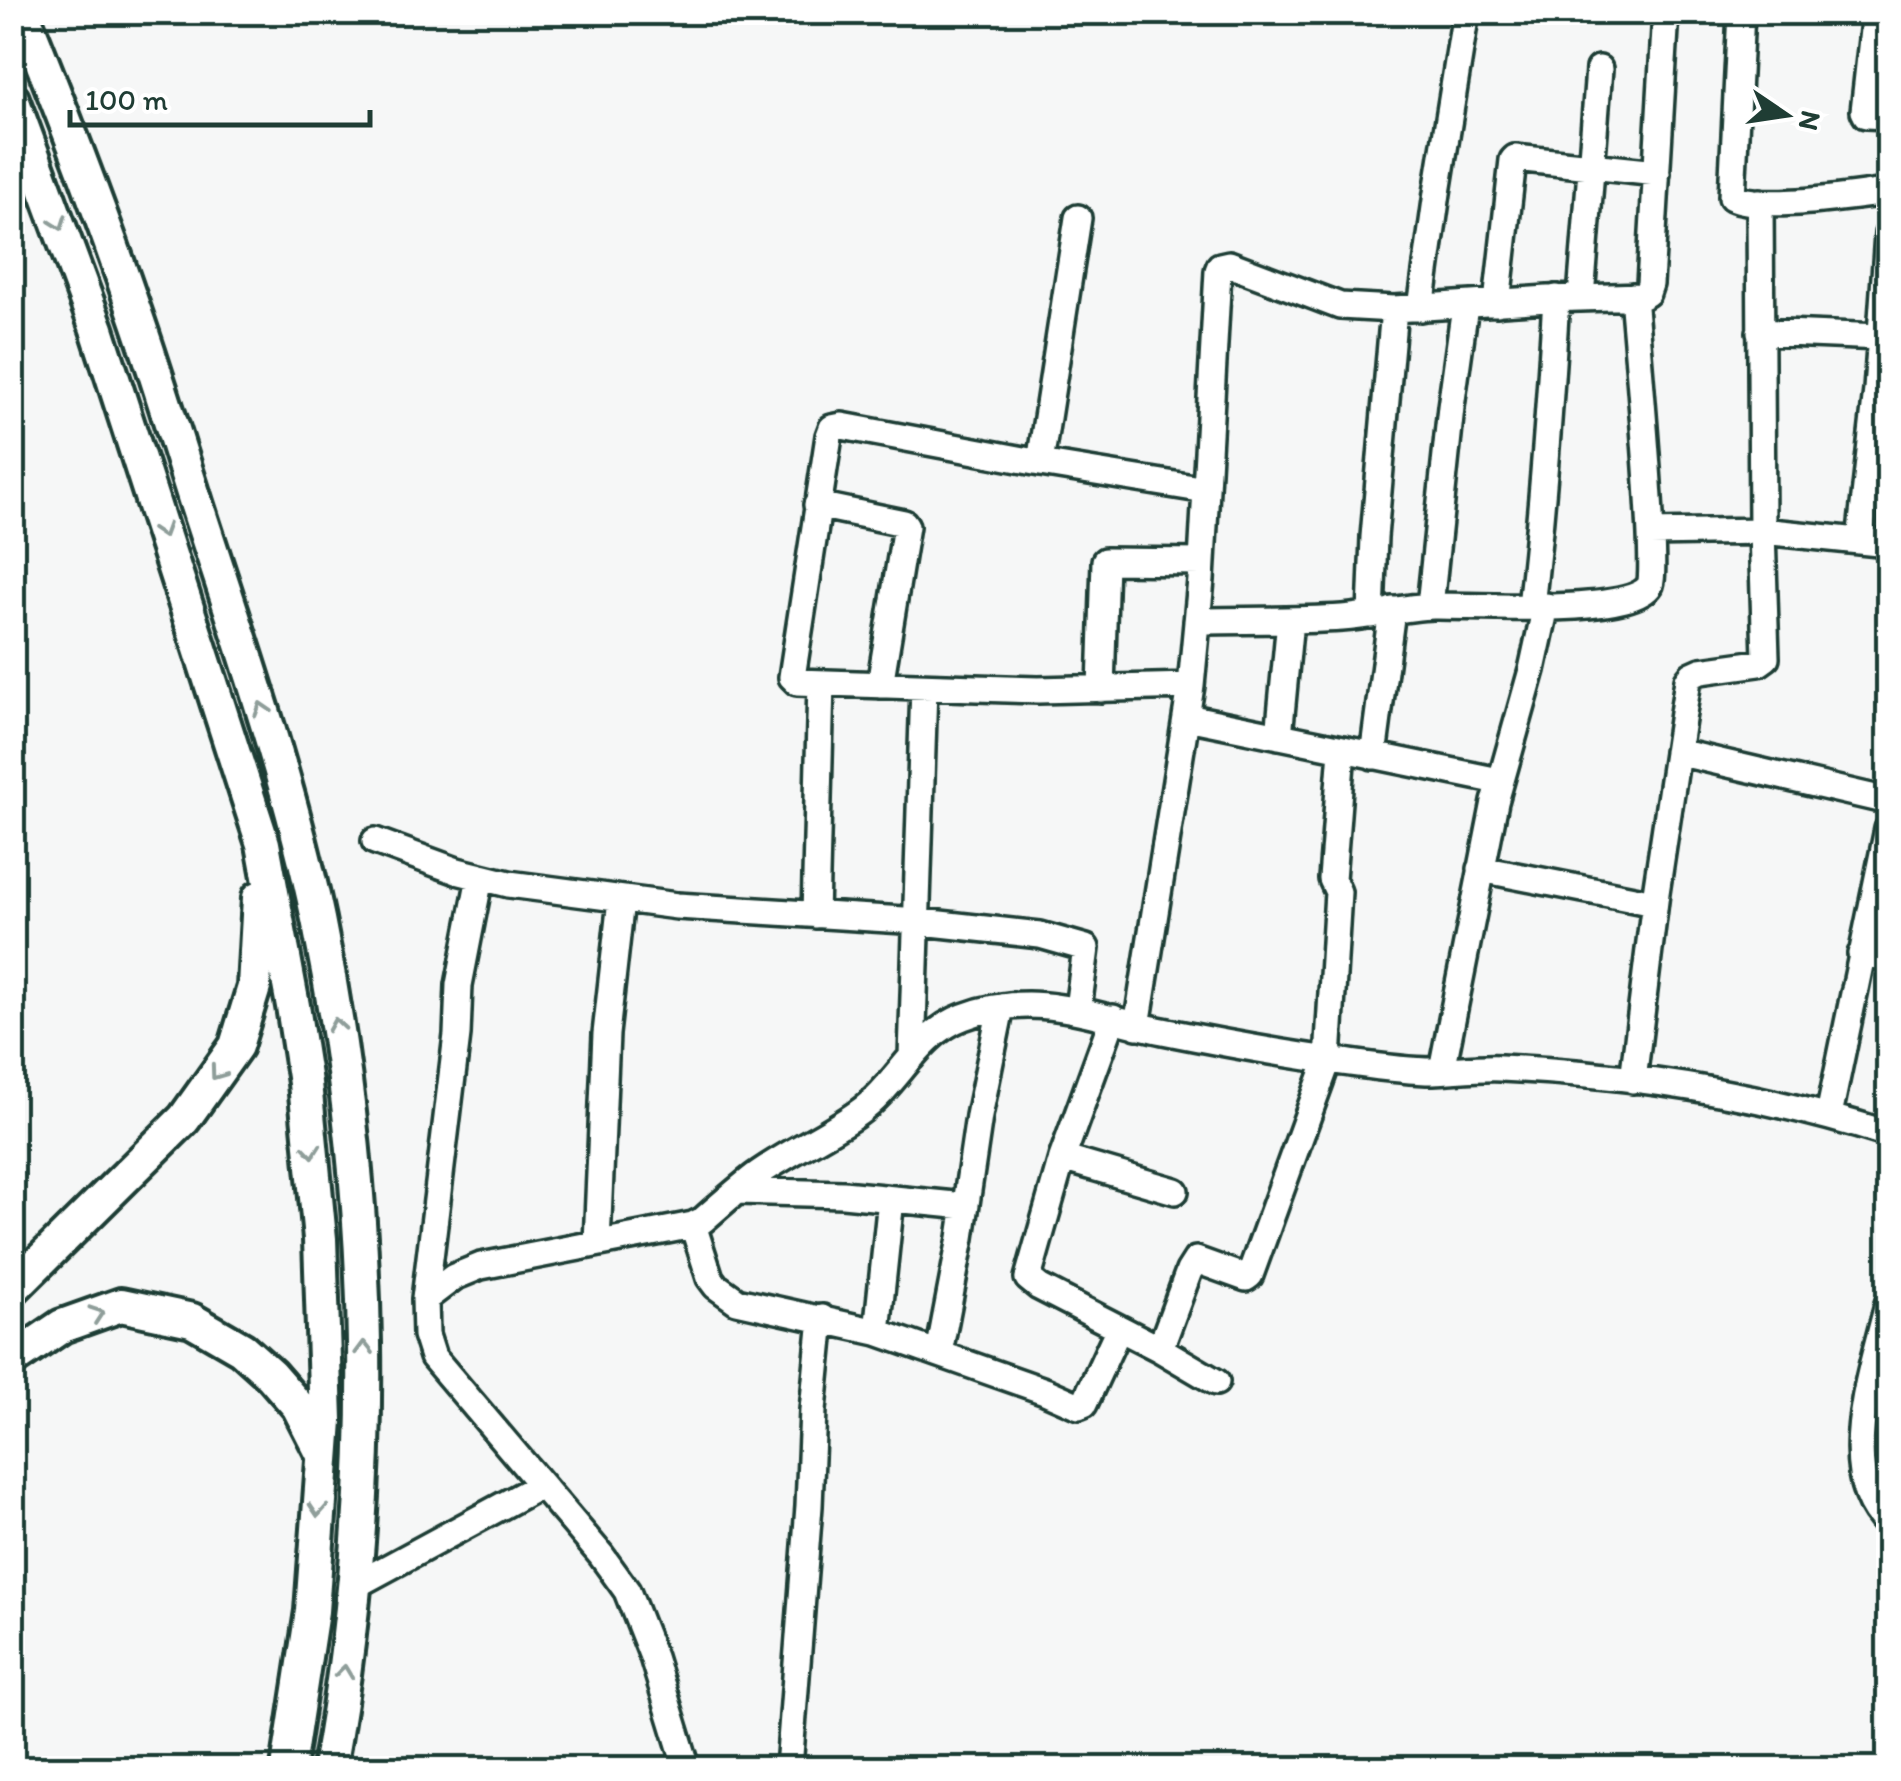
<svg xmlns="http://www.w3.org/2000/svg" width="1901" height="1781" viewBox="0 0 1901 1781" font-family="Itim,sans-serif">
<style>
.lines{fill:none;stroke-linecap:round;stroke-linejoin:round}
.minor-casing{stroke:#1f3d34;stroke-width:32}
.major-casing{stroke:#1f3d34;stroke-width:40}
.minor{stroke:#fff;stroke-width:25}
.major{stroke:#fff;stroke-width:32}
.oneway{stroke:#8f9e9a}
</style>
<rect width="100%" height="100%" fill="#f6f7f7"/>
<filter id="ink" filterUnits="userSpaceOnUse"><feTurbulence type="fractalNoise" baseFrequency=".01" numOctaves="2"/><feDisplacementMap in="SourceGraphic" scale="20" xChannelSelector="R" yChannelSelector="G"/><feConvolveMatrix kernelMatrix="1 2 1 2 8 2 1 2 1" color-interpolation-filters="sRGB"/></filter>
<g filter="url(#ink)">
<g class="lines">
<defs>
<path id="minor" d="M1741,12L1732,197C1764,211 1851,196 1888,192
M1875,12L1864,111L1866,115L1888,116
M1581,297L1599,69
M1497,303L1513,160L1515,158L1657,173
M1421,308L1437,193L1466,12
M1760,332L1881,337
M1040,463L1078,218
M817,505L904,523L906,526L880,685
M1651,533L1762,531L1888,544
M1860,541L1877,390L1888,234
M1430,606L1451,407L1465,306
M1531,606C1543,504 1550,402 1556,298
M1371,615L1374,537L1394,309
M1197,621C1245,620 1294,621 1342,618C1373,616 1402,607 1433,606C1472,605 1630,617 1650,585C1658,572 1636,331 1633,296
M1191,686L1038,690L797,682L792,677L829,436L832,428L842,426L1040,463L1206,490
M1101,689L1105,561L1202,562
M1187,717L1499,781
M1279,736L1290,620
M1677,752L1888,801
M1373,756L1392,610
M375,841L457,871L509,884L677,906L904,920L1040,935L1086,948L1078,1009
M1481,869L1654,903
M480,877L459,985L457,1035L425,1299L426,1335L433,1357L601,1555L627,1591L653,1657L687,1768
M815,915L821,683
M1861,954L1888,957
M1113,1018L1062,1158L1028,1278L1039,1287L1160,1349L1216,1382
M1137,1026L1191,686L1201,580L1218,271L1220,266L1229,264L1340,306L1394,309L1548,299L1642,296L1647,293L1650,284L1666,12
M912,1057L924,687
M1442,1070L1495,802L1532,670L1546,606
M1633,1080L1656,893L1688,680L1692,675L1701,671L1759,663L1766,658L1762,531L1760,202
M1829,1115L1888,829
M1062,1158L1175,1191
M737,1191L843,1194L965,1206
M693,1225L710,1278L716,1286L737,1301L877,1332L1045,1391L1079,1406L1084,1404L1119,1328
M597,1243L606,1034L621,900
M425,1299L454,1277L481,1266L693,1225L703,1220C720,1205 737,1190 755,1176C788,1152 826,1136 858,1113C898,1085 917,1034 963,1017C1036,989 1093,1017 1163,1031C1223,1043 1282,1054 1343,1062C1372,1066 1404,1071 1433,1071C1456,1070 1479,1067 1501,1068C1633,1074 1763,1094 1888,1134
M1888,1304C1874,1364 1833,1477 1888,1525
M877,1332L891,1199
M1160,1349L1189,1271L1196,1260L1246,1278L1250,1275L1328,1060L1338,892L1332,879L1342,750
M939,1353L961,1238L979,1116L1001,1007
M354,1586L541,1485
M789,1768L809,1506L813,1410L822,1318"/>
<path id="major" d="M22,12C62,111 100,210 134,310C157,376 177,443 198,509C242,645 289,780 318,919C375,1198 380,1488 329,1768
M12,99L97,329L263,844L293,1006L305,1083L320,1239L326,1420L312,1611L288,1768
M12,1289L184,1119L236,1046L254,987L259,898
M12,1360L62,1326L121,1305L192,1320L242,1349L271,1375L298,1406L322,1453"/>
</defs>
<use href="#minor" class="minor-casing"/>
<use href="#major" class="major-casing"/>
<use href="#minor" class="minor"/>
<use href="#major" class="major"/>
</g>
<defs><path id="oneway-chevron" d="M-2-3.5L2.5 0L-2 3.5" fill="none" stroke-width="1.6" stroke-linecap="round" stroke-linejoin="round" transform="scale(2.5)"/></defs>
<g class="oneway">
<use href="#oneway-chevron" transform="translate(59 223) rotate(70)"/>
<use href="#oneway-chevron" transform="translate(162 531) rotate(72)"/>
<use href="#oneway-chevron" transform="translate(262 709) rotate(-107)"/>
<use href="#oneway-chevron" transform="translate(336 1025) rotate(-99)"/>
<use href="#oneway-chevron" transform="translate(217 1073) rotate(126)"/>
<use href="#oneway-chevron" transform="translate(312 1151) rotate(84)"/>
<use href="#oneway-chevron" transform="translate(97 1314) rotate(-19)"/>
<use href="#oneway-chevron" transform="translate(364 1348) rotate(-91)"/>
<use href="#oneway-chevron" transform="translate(318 1510) rotate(94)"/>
<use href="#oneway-chevron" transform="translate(344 1672) rotate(-83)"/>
</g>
</g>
<rect width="1901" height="1781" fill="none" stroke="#fff" stroke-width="50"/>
<rect x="25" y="25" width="1851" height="1731" fill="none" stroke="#1f3d34" stroke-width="4" filter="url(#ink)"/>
<g transform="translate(1786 115) rotate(103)" stroke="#ffffff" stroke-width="8" paint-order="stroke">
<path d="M0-8L18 38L0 25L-18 38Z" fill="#1f3d34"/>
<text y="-15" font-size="28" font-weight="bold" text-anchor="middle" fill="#1f3d34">N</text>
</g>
<path d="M70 110v15h300v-15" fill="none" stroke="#1f3d34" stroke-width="5"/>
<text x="85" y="110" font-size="30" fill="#1f3d34" stroke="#ffffff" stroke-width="8" paint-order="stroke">100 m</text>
</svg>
